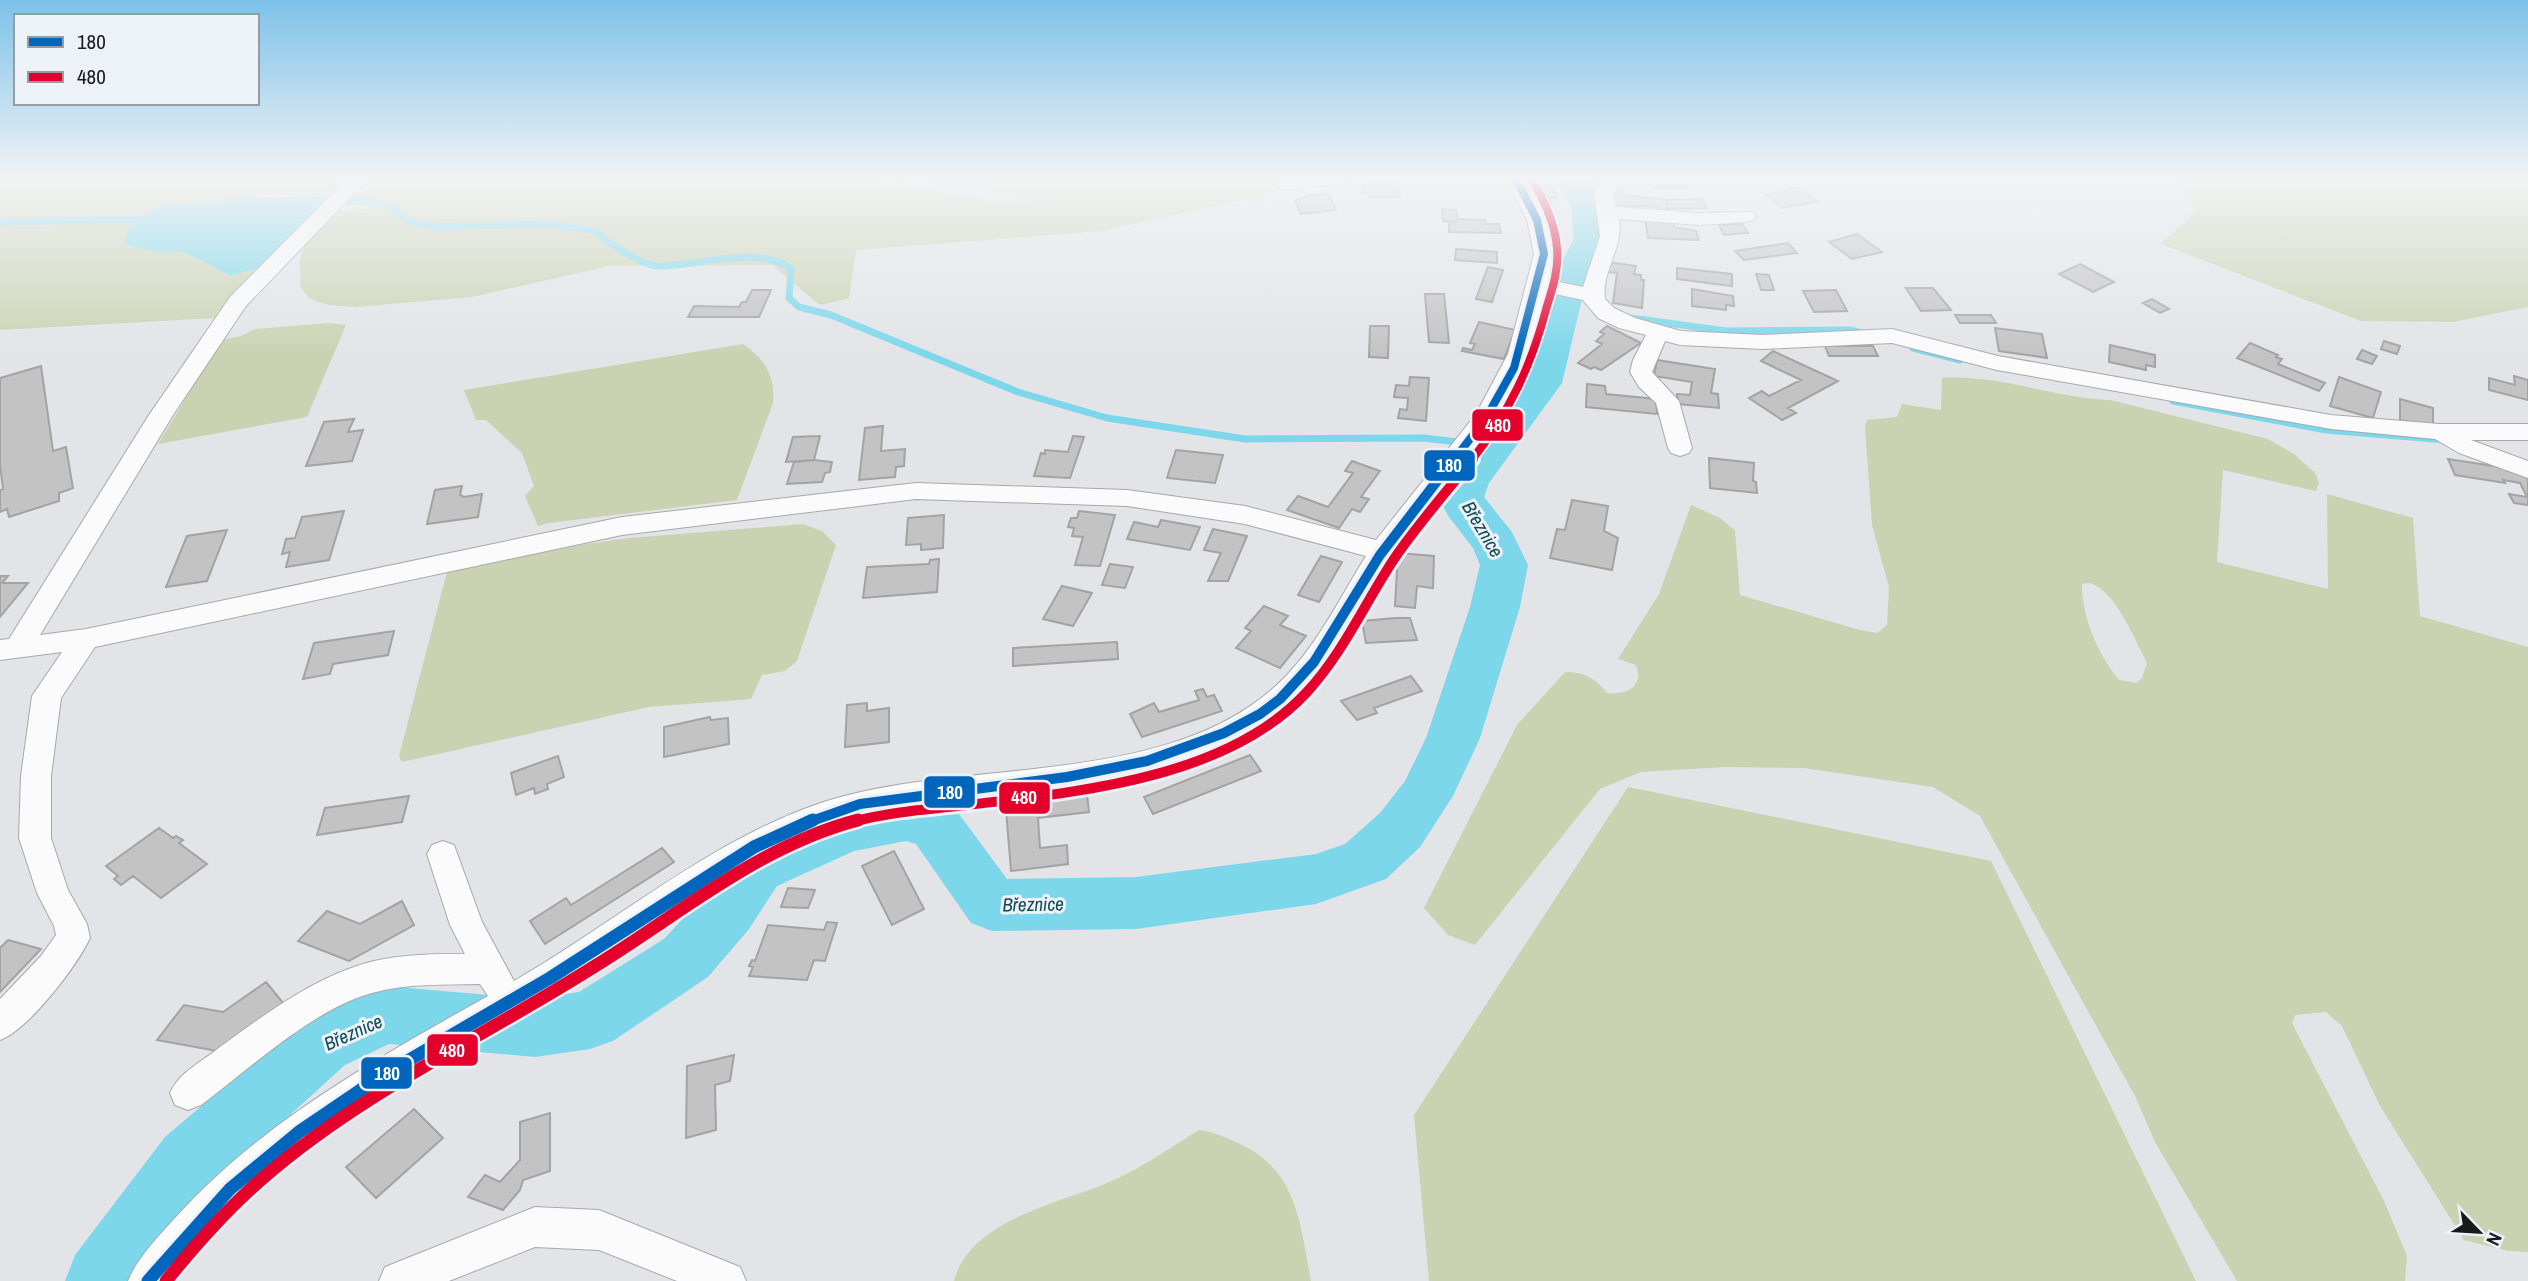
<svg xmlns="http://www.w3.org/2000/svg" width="2528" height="1281" viewBox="0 0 2528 1281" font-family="'Archivo Narrow',sans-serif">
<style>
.green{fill:#cbd2b2;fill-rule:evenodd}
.water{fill:#7cd7eb}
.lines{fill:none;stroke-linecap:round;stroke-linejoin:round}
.stream{stroke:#7cd7eb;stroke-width:7}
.river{fill:#7cd7eb;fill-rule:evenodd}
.building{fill:#c3c3c4;stroke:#a3a3a4;stroke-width:2}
.minor-casing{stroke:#a7a8ab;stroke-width:2}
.minor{fill:#fbfbfc;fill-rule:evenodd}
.bus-1-far2-casing{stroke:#edf1f8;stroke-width:12}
.bus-1-far1-casing{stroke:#edf1f8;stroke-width:16}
.bus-1-casing{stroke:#edf1f8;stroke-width:18}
.bus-2-far2-casing{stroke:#edf1f8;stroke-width:12}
.bus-2-far1-casing{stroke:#edf1f8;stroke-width:16}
.bus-2-casing{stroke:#edf1f8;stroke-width:18}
.bus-1-far2{stroke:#0065bd;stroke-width:8}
.bus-1-far1{stroke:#0065bd;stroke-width:10}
.bus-1{stroke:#0065bd;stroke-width:13}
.bus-2-far2{stroke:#e4002b;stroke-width:8}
.bus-2-far1{stroke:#e4002b;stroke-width:10}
.bus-2{stroke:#e4002b;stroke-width:13}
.labels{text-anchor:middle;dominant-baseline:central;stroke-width:6;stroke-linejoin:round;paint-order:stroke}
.water-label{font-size:19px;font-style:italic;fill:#114a55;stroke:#edf1f8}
.line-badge{stroke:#edf1f8;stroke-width:2.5}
.badge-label{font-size:19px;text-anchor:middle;font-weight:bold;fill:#fff}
</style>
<rect width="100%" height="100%" fill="#e2e4e8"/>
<path class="green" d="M0,177H350L338,190L316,195L296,192L241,198L161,253L182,252L231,276L258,268L215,318L0,330Z
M369,177H875L990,202L1049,200L958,187L914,177H1290L1285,179L1291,189L1102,231L856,250L849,298L820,305L772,265L609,266L472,297L356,307L329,305L316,301L308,297L300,286C303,276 298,269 300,259C303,244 320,221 334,214C343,209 362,210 373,208L352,202V195Z
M2167,177H2528V307L2453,322L2361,321L2161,244L2196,211L2178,184Z
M329,323L346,325L307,417L158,444L221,340L241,336L255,329Z
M743,344C766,360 775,376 773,403L737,500L549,523L538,526L525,496L534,486L522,453L486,420H476L464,390Z
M1942,378C1999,374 2054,398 2110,400L2268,439L2294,454L2316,474L2319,483L2316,491L2223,470L2217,562L2328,589L2327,494L2413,518L2420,616L2528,647V1252L2508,1251L2464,1240L2380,1106L2342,1026L2326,1012L2295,1015L2292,1023L2384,1201L2407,1256L2405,1281H2237L2155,1142L2136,1098L1980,816L1933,787L1804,768L1725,767L1641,772L1600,789L1475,945L1448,935L1424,908L1517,725L1565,672C1585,672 1595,678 1607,693C1627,695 1644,687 1636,665L1618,659L1659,594L1691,505L1720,518L1735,530L1740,595L1860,630L1877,633L1887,625L1889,587L1872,525L1865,427L1867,420L1897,417L1902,404L1941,410ZM2090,583C2116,591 2135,640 2147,663L2142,678L2137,683L2119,680C2099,656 2081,616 2082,584Z
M803,524L822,531L836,545L797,661L785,671L762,675L751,699L649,707L402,762L399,756L447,572L580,545L629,538Z
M1628,787L1991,861L2196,1281H1429L1414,1115Z
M1199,1130C1215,1132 1225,1137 1240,1144C1298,1171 1300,1224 1311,1281H954C970,1218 1064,1203 1116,1179C1145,1166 1171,1147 1199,1130Z"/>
<path class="water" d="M336,196L258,268L231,276L183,252L161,253L124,244L129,227L147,213L162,206L241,198Z"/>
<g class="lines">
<path class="stream" d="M337,201H367L390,206L408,221L434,227L546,224L596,231C605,242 643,265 657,266C695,267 760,244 791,269L789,298L799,307L831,315L1018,392L1107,418L1245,439L1424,438L1492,446
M0,222L152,219
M1563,295L1577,304
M1631,318L1726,331L1850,330L1862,333
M1913,348L1960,360
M2173,401L2326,430L2447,440"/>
<path class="river" d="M1552,177H1587L1607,205L1612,239L1583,295L1562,383L1489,483L1484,497L1512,532L1528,565L1520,607L1480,738L1453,796L1420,847L1386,879L1316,904L1136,929L992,931L971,923L916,844L906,841L854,851L777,886L749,929L708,977L613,1041L590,1049L535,1057L389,1044L345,1065L213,1185L145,1281H65L75,1255L165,1137L299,1023L363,994L385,986L535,999L579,992L664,939L707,893L735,852L845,805L906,795L956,810L1007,879L1136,877L1316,854L1345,844L1380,813L1405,781L1426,738L1470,607L1480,565L1473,548L1449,517L1438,497L1451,470L1520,381L1543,295L1574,239L1571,205Z"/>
</g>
<path class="building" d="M1651,177H1685L1690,188H1655Z
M1369,183H1398L1400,197H1370V193H1363V186H1369Z
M1532,187H1553L1557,198H1549L1552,206H1539Z
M1798,187L1818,202L1783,208L1766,195Z
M1611,189L1623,190V195L1667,200V214L1658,207L1610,205Z
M1318,194L1329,195L1336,210L1301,214L1295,200Z
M1702,199L1707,208L1667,209V200Z
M1442,209L1456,210L1457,219L1485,220L1486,224H1499L1501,233L1449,232V223L1457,222L1443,221Z
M1645,218L1672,219L1674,227L1696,231L1699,240L1648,238Z
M1742,224L1748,233L1724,235L1719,225Z
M1857,234L1882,252L1852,259L1829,242Z
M1788,243L1797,253L1744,260L1735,251Z
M1456,249L1497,252V263L1455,260Z
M1609,262L1636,266L1634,274L1641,275V280H1644L1642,308L1613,303L1617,273L1607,272Z
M2080,264L2114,282L2093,292L2059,274Z
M1488,267L1503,270L1492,302L1476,299Z
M1677,268L1732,274V286L1677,279Z
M1756,274L1769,275L1774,290H1761Z
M1906,288H1933L1951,310L1921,311Z
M1692,289L1733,296L1734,306L1726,305V310L1692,306Z
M752,290H771L759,317H688L694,306L739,307L742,302H746Z
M1836,290L1847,311L1814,312L1803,291Z
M1425,294H1444L1449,343L1429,342Z
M2152,299L2169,309L2160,313L2143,303Z
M1955,315H1991L1996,323H1960Z
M1479,322L1515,330L1504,359L1462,351L1463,348L1472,350L1475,344L1470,343Z
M1370,326H1389L1388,358L1369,357Z
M1607,326L1641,343L1601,370L1594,367L1591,369L1578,363L1602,344L1596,341L1604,334L1600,332Z
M1995,328L2042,334L2047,358L1999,351Z
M2384,341L2400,346L2397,354L2381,349Z
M2250,343L2278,355L2276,357L2282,359L2278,364L2325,383L2319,391L2237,358Z
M2110,345L2155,355V367L2146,365V370L2109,362Z
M1825,346H1873L1878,356H1829Z
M2362,350L2377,356L2372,364L2357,359Z
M1773,351L1838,381L1788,408L1796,413L1782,420L1749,398L1762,391L1769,396L1801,380L1761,361Z
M1657,360L1715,369L1711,393L1718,394L1719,408L1678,404L1677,394L1690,395L1692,382L1654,376Z
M41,366L53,451L66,447L73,488L59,493V501L9,517L7,509L0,512V490L3,489L0,465V378Z
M2514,376L2528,380V400L2489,390V378L2515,385Z
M1410,377L1429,378L1426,421L1398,418L1400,409L1407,410L1408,398L1394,397L1396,385L1409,386Z
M2339,377L2381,392L2373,418L2330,406Z
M1587,384L1605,386L1606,394L1656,399L1657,414L1586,407Z
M2400,399L2433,408V426L2400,420Z
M354,419L348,432L363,430L352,461L306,466L324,422Z
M883,426L881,451L905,449L904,466L896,467L895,477L859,480L865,428Z
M820,436L814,460L786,462L793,437Z
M1073,436L1084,437L1070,478L1034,476L1041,453L1045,454V450L1068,452Z
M1176,450L1223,455L1215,483L1167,478Z
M1709,458L1754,463L1753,481L1756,482L1757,493L1710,488Z
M2448,459L2513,469L2528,477V505L2514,503L2509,494L2527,497L2520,483L2503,480L2505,483L2455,475Z
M814,460L832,462L830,472L825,473L822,482L787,484L794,462Z
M1352,461L1380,471L1361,497L1369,499L1360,512L1352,509L1339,528L1287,510L1298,496L1328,507L1353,473L1345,471Z
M462,486L460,495L464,497L482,494L478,517L427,524L435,490Z
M1572,500L1608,506L1604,531L1618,538L1612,570L1550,558L1557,529L1565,530Z
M344,511L329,560L286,567L290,552L282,554L286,539L295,538L302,517Z
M1079,511L1115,515L1100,566L1075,565L1083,537L1072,536L1074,528L1068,527L1071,518H1077Z
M944,515L943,548L921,550V544L906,545L908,518Z
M1161,520L1200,527L1190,550L1127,539L1134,522L1158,527Z
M1213,529L1247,536L1228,581H1208L1221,553L1204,550Z
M227,530L207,581L166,587L187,536Z
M1398,553L1434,556L1433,588L1417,586L1415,608L1395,606Z
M1321,556L1342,562L1319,602L1298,595Z
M939,559L937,592L863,598L867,567L929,564L930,560Z
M1110,564L1133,567L1125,588L1102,585Z
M0,576H8L2,583H28L0,617Z
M1062,586L1092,593L1073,626L1043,619Z
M1264,606L1288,616L1280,625L1306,636L1280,668L1236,648L1251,631L1245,628Z
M1396,618H1410L1417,640L1366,643L1362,621Z
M394,631L388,655L333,664L330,674L303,679L314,643Z
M1117,642L1118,659L1013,666V648Z
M1411,676L1422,691L1374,708L1377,713L1357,720L1341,701Z
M1203,689L1207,697L1214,695L1222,711L1142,737L1130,714L1154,703L1159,712L1199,700L1195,691Z
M867,703V711L889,708V742L845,747L847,705Z
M710,717L711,720L728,718L729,744L664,757V727Z
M1250,755L1261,771L1153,814L1144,797Z
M558,756L564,777L547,784L548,789L535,794L534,788L516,795L511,773Z
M1086,786L1089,812L1038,818L1040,848L1067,845L1068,864L1011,871L1005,797Z
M409,796L402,822L317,835L325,808Z
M159,828L173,838L176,836L183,840L179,843L207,864L161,898L133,876L121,885L114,879L118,876L106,866Z
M662,848L674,862L545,944L530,921L566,898L571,905Z
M894,851L924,909L892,925L862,866Z
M788,888L815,890L808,908L781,907Z
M402,901L414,925L349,961L298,941L327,911L360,924Z
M827,922L837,923L825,961L814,960L807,980L749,976L753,967L749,966L752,960L755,961L768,925L824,930Z
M8,940L41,949L0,992V948Z
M266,982L284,1004L217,1051L157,1040L184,1005L223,1012Z
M734,1055L730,1081L715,1085L716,1130L686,1138L687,1066Z
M414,1109L443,1138L376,1198L346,1167Z
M550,1113V1171L523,1180L520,1190L503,1210L468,1197L485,1175L500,1182L520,1160V1122Z"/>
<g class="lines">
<defs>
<path id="minor" d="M349,177H370L246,306L173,415L40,635L86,629L622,517L916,483L1127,490L1245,506L1376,540L1476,414L1508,354L1534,254L1527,220L1506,177H1524C1544,210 1561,241 1550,280L1583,287L1600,236L1594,194L1601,177H1620L1614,194L1616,207L1699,213L1753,212L1756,216L1753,220L1746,222L1699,225L1619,219C1624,248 1601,271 1605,299L1614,308L1635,318L1681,331L1762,335L1892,329L1998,356L2331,415L2439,424H2528V440H2471L2528,461V478L2459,453L2435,439L2331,429L1997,370L1892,343L1762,349L1680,345L1665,341L1652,372L1679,401L1692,448L1689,453L1680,456L1671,453L1668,448L1656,403L1639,387L1630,372L1633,360L1646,335L1619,328L1598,318L1583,300L1546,292C1538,318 1536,345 1525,370C1492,441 1433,494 1391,559C1359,608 1337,667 1291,706C1252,741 1196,759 1146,773C1080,791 1011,798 944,806C905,810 867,812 830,826C746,858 676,917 601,964C491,1035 371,1092 271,1177C235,1208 203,1244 173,1281H128C138,1257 158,1237 176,1217C263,1121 376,1059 488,996L480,984C445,985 407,983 372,993C315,1008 249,1069 201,1105L188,1110L175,1105L170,1093C179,1072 203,1061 220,1047C267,1013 317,975 374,961C404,954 435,954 465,954L450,925L427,854L432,845L443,841L454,845L482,922L514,981C613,924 707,843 815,805C958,754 1174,794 1287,675C1320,640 1341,596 1366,556L1245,524L1127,506L916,499L622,535L95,647L61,698L51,776V838L68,890L87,924L90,938C77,966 28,1030 0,1040V999L41,956L56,935L54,926L37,893L19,838L21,776L32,696L62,652L0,660V640L9,639L149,415L230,297Z
M1296,177H1352L1342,183L1285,190L1275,184L1278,180Z
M535,1207L599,1210L740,1267L746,1281H677L599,1250L535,1247L449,1281H379L385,1267Z"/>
</defs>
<use href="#minor" class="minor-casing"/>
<use href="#minor" class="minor"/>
<defs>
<path id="bus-1-far2" d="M1453,461L1486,418L1514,368L1544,254L1537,220L1515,177"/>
<path id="bus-1-far1" d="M809,822L860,804L1067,777L1147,761L1224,733L1260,714L1280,699L1314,662L1380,555L1454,459"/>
<path id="bus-1" d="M148,1281L230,1189L299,1132L380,1077L550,978L754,847L813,820"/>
<path id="bus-2-far2" d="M1471,461C1510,411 1531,367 1547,306C1553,287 1559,268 1557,248C1555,222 1543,199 1531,177"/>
<path id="bus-2-far1" d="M852,822C889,812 928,809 967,805C1077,792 1227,779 1307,692C1343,653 1365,603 1394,559C1418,524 1446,492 1473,459"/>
<path id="bus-2" d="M166,1281C196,1244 228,1208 264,1177C363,1091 485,1036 595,966C681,913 759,846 858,820"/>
</defs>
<use href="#bus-1-far2" class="bus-1-far2-casing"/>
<use href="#bus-1-far1" class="bus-1-far1-casing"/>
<use href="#bus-1" class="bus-1-casing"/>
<use href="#bus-2-far2" class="bus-2-far2-casing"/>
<use href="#bus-2-far1" class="bus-2-far1-casing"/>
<use href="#bus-2" class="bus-2-casing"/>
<use href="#bus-1-far2" class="bus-1-far2"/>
<use href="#bus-1-far1" class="bus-1-far1"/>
<use href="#bus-1" class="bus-1"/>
<use href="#bus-2-far2" class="bus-2-far2"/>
<use href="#bus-2-far1" class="bus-2-far1"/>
<use href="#bus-2" class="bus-2"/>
</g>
<linearGradient id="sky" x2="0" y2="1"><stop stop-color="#7dc2e9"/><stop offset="0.5" stop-color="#f2f3f5"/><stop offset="1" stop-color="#f2f3f5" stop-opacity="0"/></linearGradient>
<rect width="2528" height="356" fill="url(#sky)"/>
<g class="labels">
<g class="water-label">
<text transform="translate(1483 529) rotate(59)">Březnice</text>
<text transform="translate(1033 904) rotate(-1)">Březnice</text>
<text transform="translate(353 1032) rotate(-24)">Březnice</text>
</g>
</g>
<g class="line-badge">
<rect x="1471" y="408" width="53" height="34" rx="7" fill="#e4002b"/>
<rect x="1423" y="449" width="53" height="33" rx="7" fill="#0065bd"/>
<rect x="923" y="775" width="53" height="34" rx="7" fill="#0065bd"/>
<rect x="998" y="781" width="53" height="34" rx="7" fill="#e4002b"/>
<rect x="426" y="1033" width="53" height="34" rx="7" fill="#e4002b"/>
<rect x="360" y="1056" width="53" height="34" rx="7" fill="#0065bd"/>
</g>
<g class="badge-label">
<text x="1498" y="432">480</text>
<text x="1449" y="472">180</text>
<text x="950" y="799">180</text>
<text x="1024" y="804">480</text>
<text x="452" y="1057">480</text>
<text x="387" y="1080">180</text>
</g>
<rect x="14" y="14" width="245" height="91" fill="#edf1f8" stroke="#989ba0" stroke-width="2"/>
<rect x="28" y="37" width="35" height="10" fill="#0065bd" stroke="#989ba0" stroke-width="2"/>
<text x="77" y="49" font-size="21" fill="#18191b">180</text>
<rect x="28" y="72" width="35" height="10" fill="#e4002b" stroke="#989ba0" stroke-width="2"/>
<text x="77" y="84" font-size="21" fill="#18191b">480</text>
<g transform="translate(2479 1232) rotate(115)" stroke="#edf1f8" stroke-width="5" paint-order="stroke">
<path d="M0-5L12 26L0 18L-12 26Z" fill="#18191b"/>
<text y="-10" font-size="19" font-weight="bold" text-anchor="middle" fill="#18191b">N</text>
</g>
</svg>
